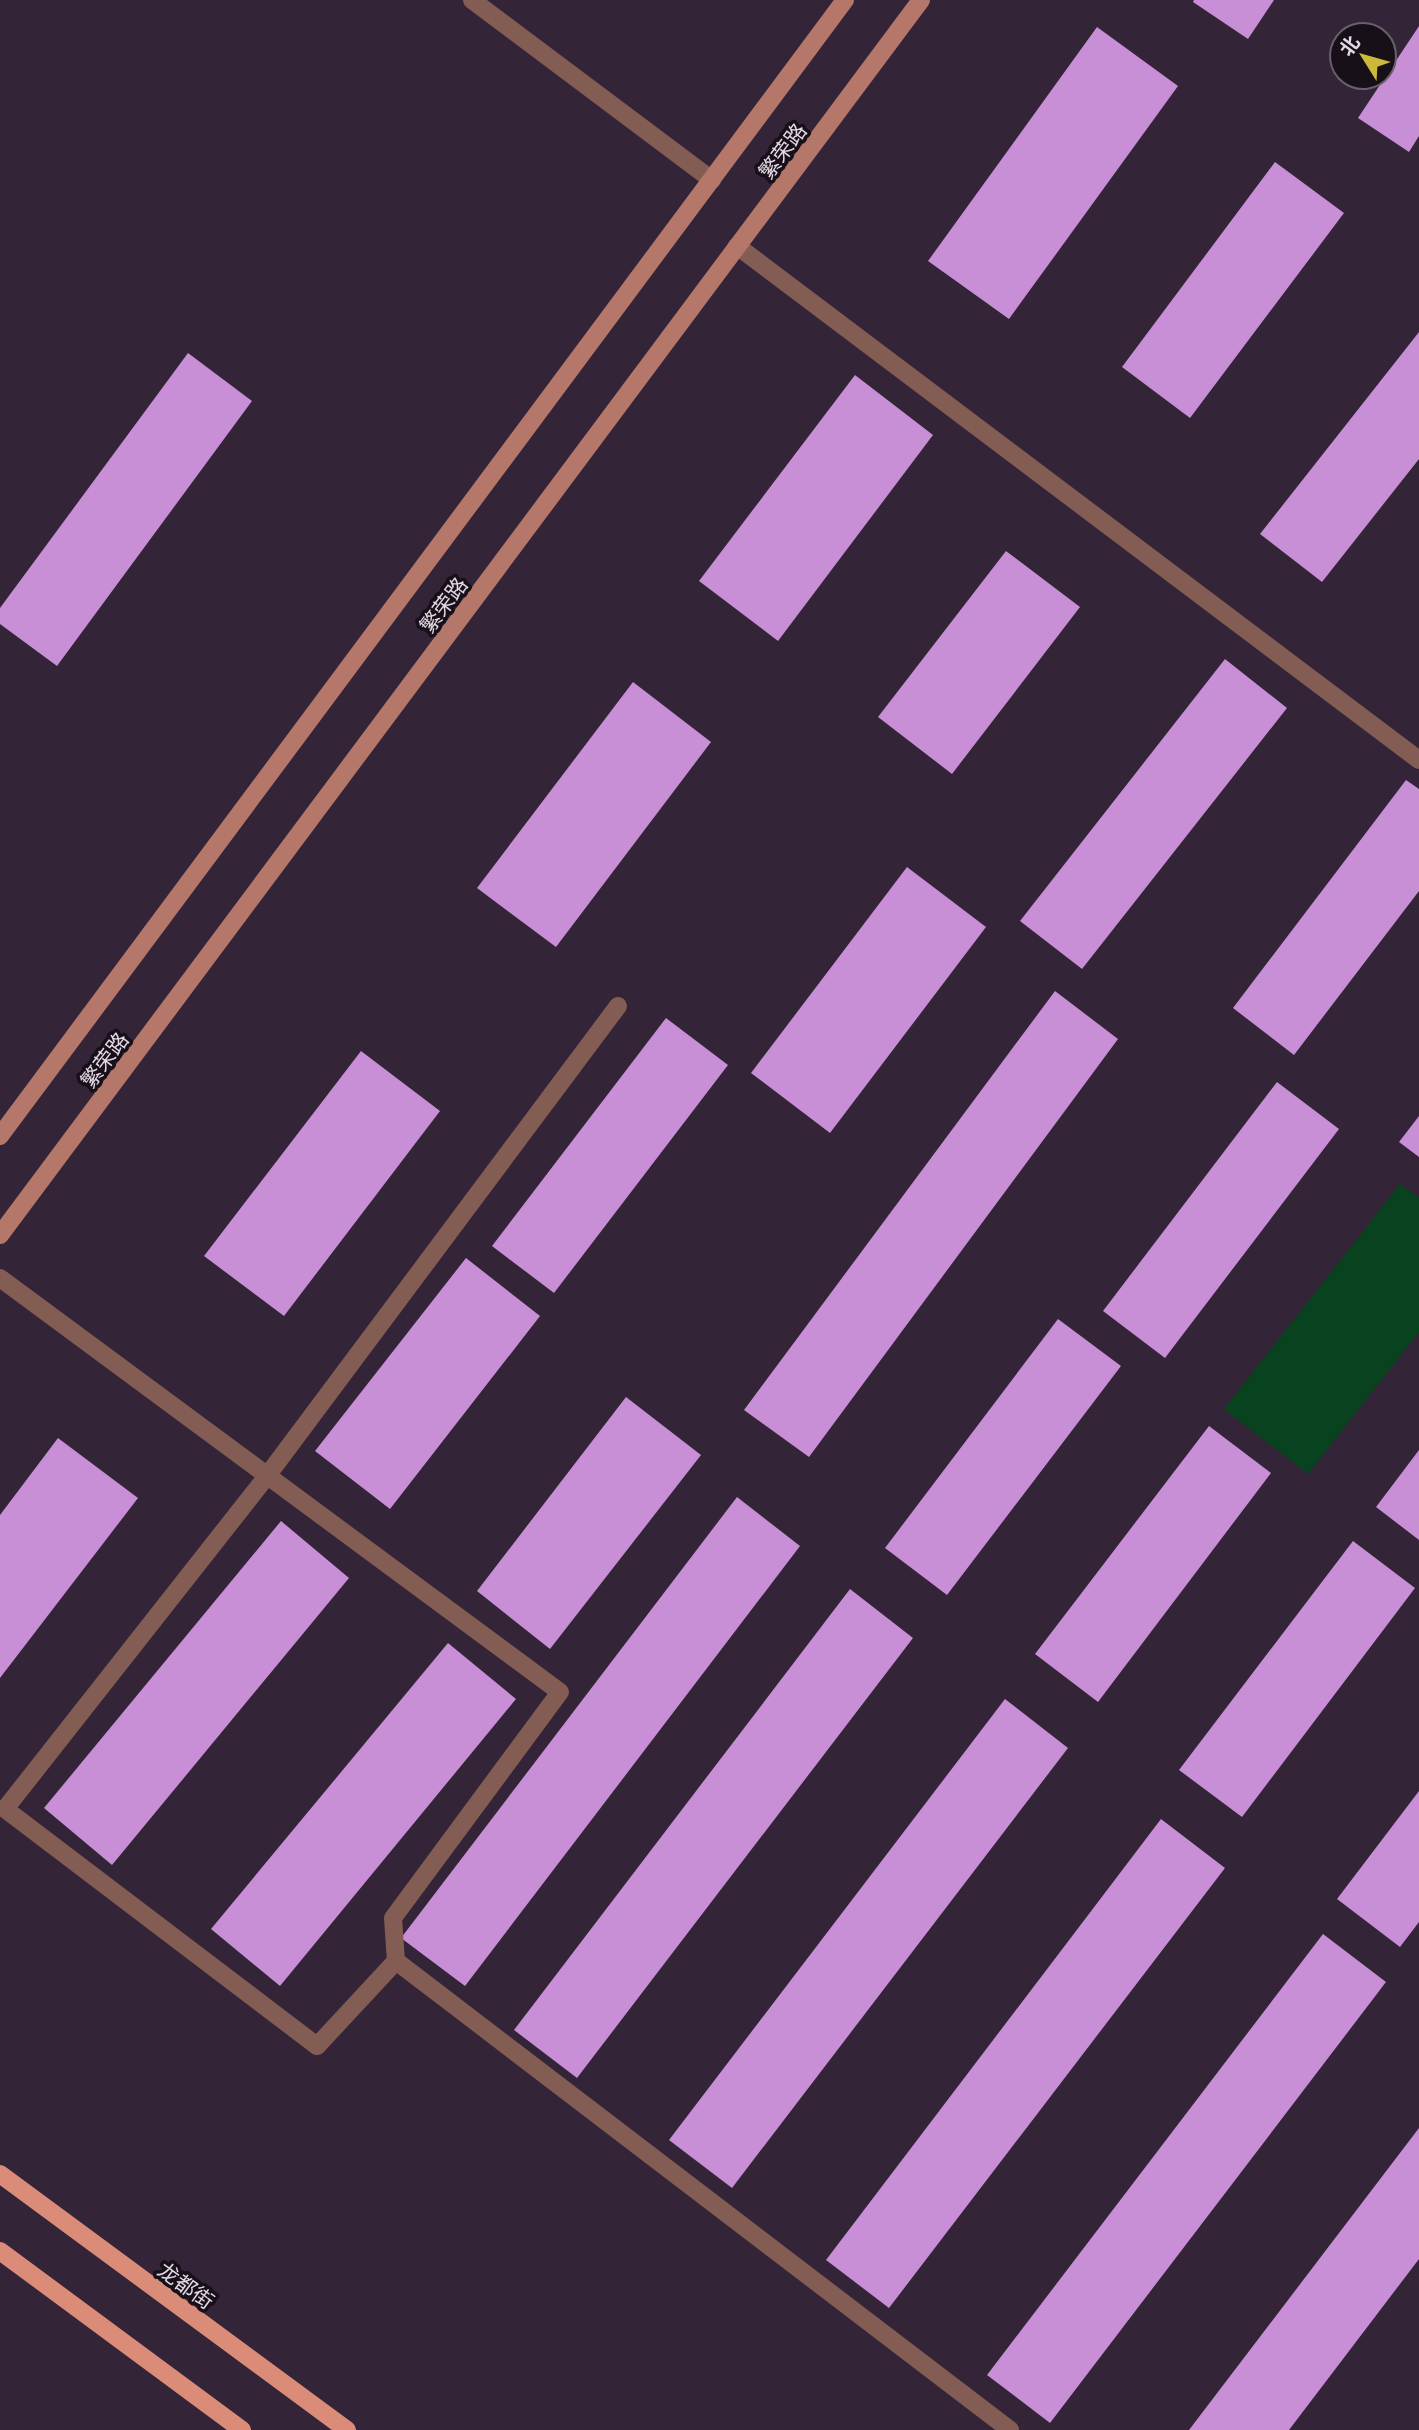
<svg xmlns="http://www.w3.org/2000/svg" width="1419" height="2430" viewBox="0 0 1419 2430" font-family="Literata,'Noto Sans SC',serif">
<style>
.green{fill:#08421e}
.building{fill:#c88ed6}
.lines{fill:none;stroke-linecap:round;stroke-linejoin:round}
.minor{stroke:#835c53;stroke-width:18}
.secondary{stroke:#b57769;stroke-width:18}
.primary{stroke:#db8c79;stroke-width:18}
.labels{text-anchor:middle;dominant-baseline:central;stroke-width:7;stroke-linejoin:round;paint-order:stroke}
.street-label{font-size:21px;fill:#e3d8e5;stroke:#181019}
</style>
<rect width="100%" height="100%" fill="#342438"/>
<path class="green" d="M1400,1184L1419,1198V1332L1308,1474L1224,1409Z"/>
<path class="building" d="M1194,0H1274L1248,39L1193,2Z
M1419,26V136L1409,152L1358,118Z
M1097,27L1178,86L1009,319L928,261Z
M1275,162L1344,213L1190,418L1122,367Z
M1419,332V459L1322,582L1260,534Z
M188,353L252,401L57,666L0,624V608Z
M855,375L933,435L778,641L699,581Z
M1006,551L1080,607L952,774L878,717Z
M1225,659L1287,708L1082,969L1020,921Z
M633,682L711,742L556,947L477,888Z
M1406,780L1419,789V891L1294,1055L1233,1008Z
M907,867L986,927L830,1133L751,1073Z
M1055,991L1118,1039L809,1457L744,1410Z
M666,1018L728,1065L554,1293L492,1246Z
M361,1051L440,1111L284,1316L204,1256Z
M1277,1082L1339,1129L1165,1358L1103,1311Z
M1419,1116V1157L1399,1142Z
M466,1258L540,1316L390,1509L315,1451Z
M1058,1319L1121,1366L947,1595L885,1548Z
M626,1397L701,1455L550,1649L477,1591Z
M1209,1426L1271,1473L1098,1702L1035,1654Z
M58,1438L138,1498L0,1678V1515Z
M1419,1450V1540L1376,1507Z
M737,1497L800,1546L465,1986L401,1938Z
M281,1521L349,1578L112,1865L44,1808Z
M1353,1541L1415,1588L1242,1817L1179,1770Z
M850,1589L913,1638L577,2078L514,2030Z
M448,1643L516,1699L280,1986L211,1929Z
M1005,1699L1068,1748L732,2188L669,2140Z
M1419,1791V1922L1400,1947L1337,1899Z
M1161,1819L1225,1868L889,2308L826,2260Z
M1323,1934L1386,1982L1050,2423L987,2375Z
M1419,2128V2259L1289,2430H1189Z"/>
<g class="lines">
<path class="minor" d="M472,0L712,180
M737,246L1419,760
M0,1278L560,1692L393,1918L396,1961L1010,2430
M396,1961L317,2046L5,1809L267,1476L618,1006"/>
<path class="secondary" d="M0,1136L845,0
M0,1235L921,0"/>
<path class="primary" d="M0,2174L347,2430
M0,2251L242,2430"/>
</g>
<g class="labels">
<g class="street-label">
<text transform="translate(781 150) rotate(-53)">繁荣路</text>
<text transform="translate(442 604) rotate(-53)">繁荣路</text>
<text transform="translate(103 1059) rotate(-53)">繁荣路</text>
<text transform="translate(187 2284) rotate(36)">龙都街</text>
</g>
</g>
<g transform="translate(1363 56) rotate(307)"><circle r="33" fill="#181019" stroke="#69606b" stroke-width="2"/>
<path d="M0-5L12 26L0 18L-12 26Z" fill="#ccb939"/>
<text y="-10" font-size="19" font-weight="bold" text-anchor="middle" fill="#e3d8e5">北</text>
</g>
</svg>
